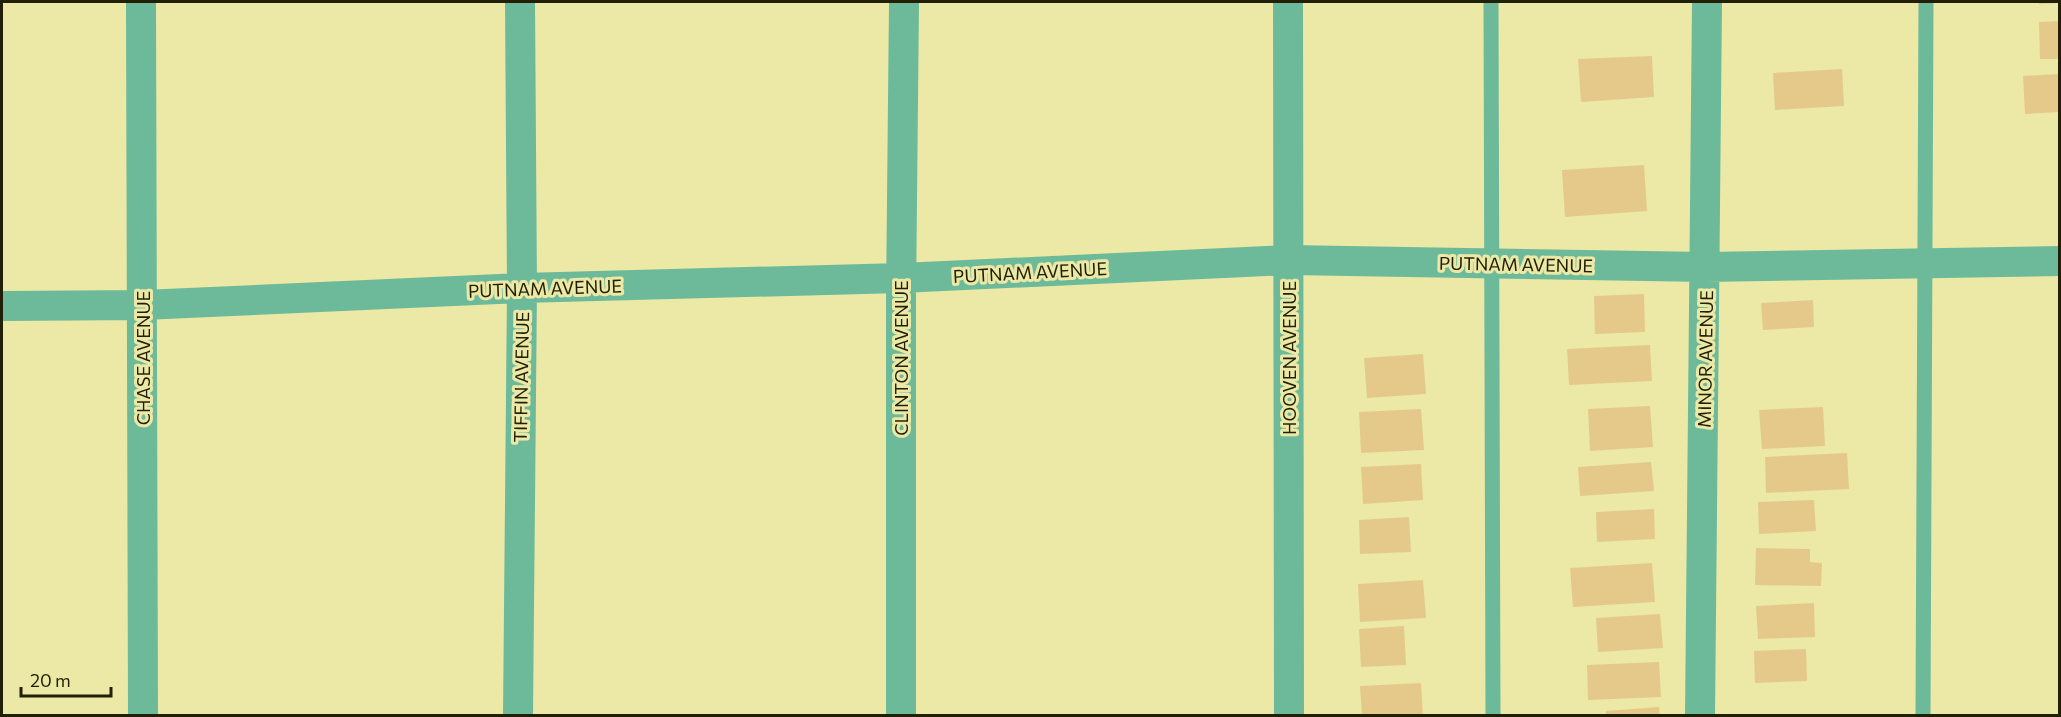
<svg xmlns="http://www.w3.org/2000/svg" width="2061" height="717" viewBox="0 0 2061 717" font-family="Commissioner,sans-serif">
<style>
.building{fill:#e5c98a}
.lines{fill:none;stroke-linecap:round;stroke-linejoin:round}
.lane{stroke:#6dba9b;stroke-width:15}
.street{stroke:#6dba9b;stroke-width:30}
.labels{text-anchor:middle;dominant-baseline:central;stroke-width:6;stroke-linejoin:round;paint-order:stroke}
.street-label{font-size:18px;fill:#211f05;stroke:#ece9a6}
</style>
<rect width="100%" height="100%" fill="#ece9a6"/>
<path class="building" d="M2039,2H2059V3L2039,4Z
M2060,21V59H2040L2039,22Z
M1652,56L1654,97L1581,102L1578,59Z
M1842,69L1844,106L1775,110L1773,73Z
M2060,74V112L2025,114L2023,76Z
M1644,165L1647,211L1565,217L1562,170Z
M1644,294L1645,332L1595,334L1594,296Z
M1813,300L1814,327L1763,330L1761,303Z
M1650,345L1652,381L1569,385L1567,349Z
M1423,354L1426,394L1367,398L1364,358Z
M1650,406L1653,447L1590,451L1588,409Z
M1823,407L1825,446L1762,449L1759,410Z
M1421,409L1424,450L1361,453L1359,412Z
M1847,453L1849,489L1766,493L1765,457Z
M1651,462L1654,491L1580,496L1578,467Z
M1421,464L1423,500L1363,504L1361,467Z
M1814,500L1816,531L1759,534L1758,502Z
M1654,509L1655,539L1597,542L1596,512Z
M1409,517L1411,552L1360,554L1359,520Z
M1756,548L1810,549V562L1822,563L1821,586L1755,585Z
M1652,563L1655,602L1573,607L1570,568Z
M1423,580L1426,618L1360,622L1358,584Z
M1814,603L1815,637L1758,639L1756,606Z
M1660,614L1663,648L1598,652L1596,618Z
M1404,626L1406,665L1361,667L1359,629Z
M1806,649L1807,681L1755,683L1754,651Z
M1659,662L1661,697L1588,700L1587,665Z
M1421,683L1423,716H1362L1360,686Z
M1659,707L1660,716H1606V711Z"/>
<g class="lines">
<path class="lane" d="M1491,2L1493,716
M1923,716L1926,2"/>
<path class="street" d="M141,2L143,716
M1288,2L1289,716
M2,306L143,305L522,288L901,278L1289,260L1706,267L2060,261
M518,716L522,288L520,2
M901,716V299L904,2
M1700,716L1707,2"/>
</g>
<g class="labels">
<g class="street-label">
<text transform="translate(1516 264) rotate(1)">PUTNAM AVENUE</text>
<text transform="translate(1030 272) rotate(-3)">PUTNAM AVENUE</text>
<text transform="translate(545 288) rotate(-2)">PUTNAM AVENUE</text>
<text transform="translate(143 358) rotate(-90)">CHASE AVENUE</text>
<text transform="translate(901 358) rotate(-90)">CLINTON AVENUE</text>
<text transform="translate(1289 358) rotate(-90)">HOOVEN AVENUE</text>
<text transform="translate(1705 359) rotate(-89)">MINOR AVENUE</text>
<text transform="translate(521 377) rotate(-89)">TIFFIN AVENUE</text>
</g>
</g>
<rect width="2061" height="717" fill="none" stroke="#211f05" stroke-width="6"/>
<path d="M21 687v9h90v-9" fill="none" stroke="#211f05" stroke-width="3"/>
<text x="30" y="687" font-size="18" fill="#211f05" stroke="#ece9a6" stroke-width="4.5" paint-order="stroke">20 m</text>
</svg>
